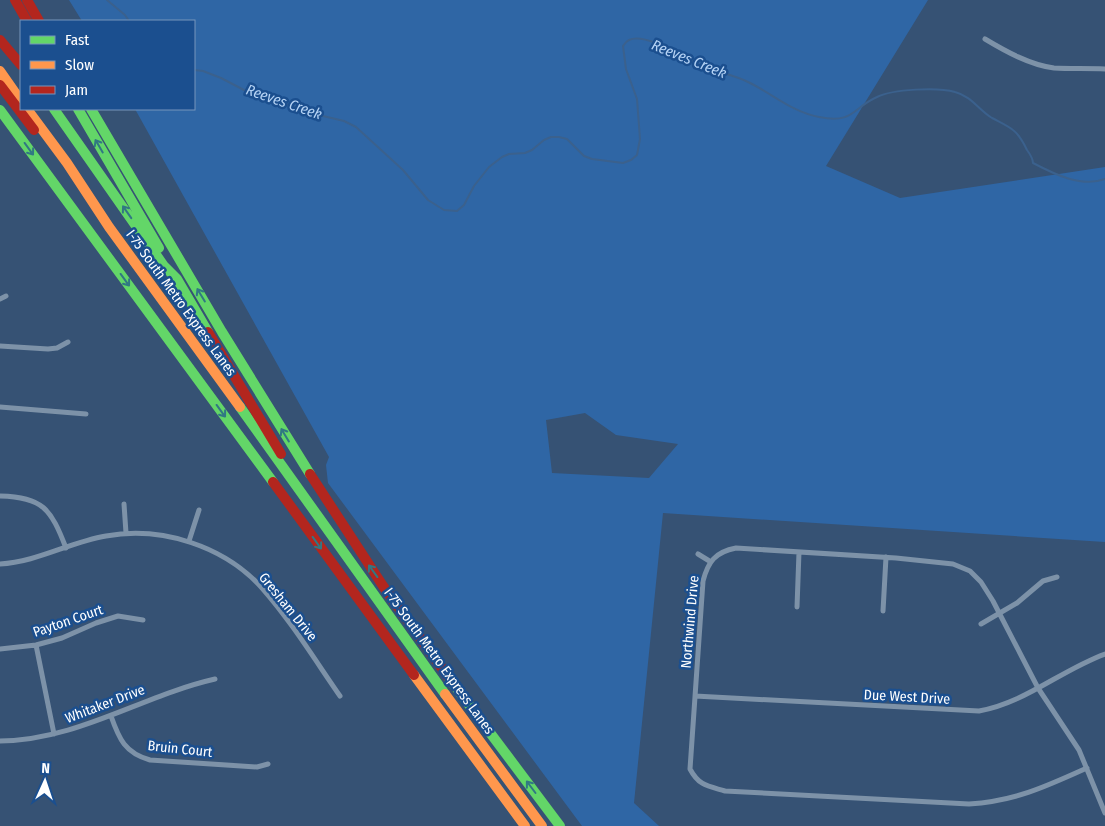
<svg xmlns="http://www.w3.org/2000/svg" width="1105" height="826" viewBox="0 0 1105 826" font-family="'Fira Sans Condensed',sans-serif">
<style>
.green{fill:#2f66a5;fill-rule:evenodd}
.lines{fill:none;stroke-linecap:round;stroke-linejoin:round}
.stream{stroke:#3b618d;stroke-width:2}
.street{stroke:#7d92a8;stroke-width:5}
.fast{stroke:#63d668;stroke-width:10}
.slow{stroke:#ff974d;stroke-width:10}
.jam{stroke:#b3261e;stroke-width:10}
.oneway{stroke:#317883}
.labels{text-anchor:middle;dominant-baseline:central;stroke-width:5;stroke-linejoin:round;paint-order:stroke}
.street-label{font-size:14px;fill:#fff;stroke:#1b4f8f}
.water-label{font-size:15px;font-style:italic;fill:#b5d3f5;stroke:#1b4f8f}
</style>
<rect width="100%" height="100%" fill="#365274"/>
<path class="green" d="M69,0H928L826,166L900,198L1105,167V542L663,513L634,803L659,826H582L328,483L326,465L329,457L135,109H194V21H82ZM585,413L616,435L678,444L649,478L552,473L546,420Z"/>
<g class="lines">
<path class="stream" d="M107,0L125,15L129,21
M194,70L203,71L221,78L244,90L270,99L323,116L344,121L356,127L403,170L428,200L444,210L457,211L464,205L474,186L489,167L502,157L509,154L525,153L532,150L544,140L551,137H559L567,139L584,156L592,159L623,163L631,160L637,155L640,139L637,99L626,69L623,46C625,44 626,41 629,40C646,32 686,59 702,66C717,72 734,75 748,82C773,94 792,112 819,117C854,124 852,108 877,97C893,89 938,87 955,92C971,96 979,110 992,118C1011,128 1017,129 1027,150C1030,154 1033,158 1033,163C1054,174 1082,188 1105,179"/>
<path class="street" d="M985,39C1005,51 1030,65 1054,68C1071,69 1088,68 1105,69
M0,299L6,296
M0,346L48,349L57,348L68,342
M0,407L86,414
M0,496C43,497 51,509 66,548
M124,504L126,533
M189,541L199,510
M698,554L711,562
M0,564C37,562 70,542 106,536C162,526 224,546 262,588C291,621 315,660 340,696
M797,607L799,552
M883,611L886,557
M981,624L1017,603L1043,581L1057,577
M36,645L54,734
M0,649L36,645L62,638L96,623L118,616L143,620
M695,696L979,711C1025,703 1061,670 1105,654
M111,716C119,739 125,753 150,760L257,767L268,764
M0,741C78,740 141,696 215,679
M1087,768C1045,787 1015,801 969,804L725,791C708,786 699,786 690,769L703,581C708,562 715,552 736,548L896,558L953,564L970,571L981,582L993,601L1038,688L1079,750L1105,813"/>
<path class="fast" d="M54,109L164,266L177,279L208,332
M78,109L159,248
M91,109L222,332L310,474
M0,110L273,482
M240,407L445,694
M449,678L560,826"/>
<path class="slow" d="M0,71L21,101
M27,109L67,163L109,227L240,407
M414,675L525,826
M445,694L542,826"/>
<path class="jam" d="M15,0L27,21
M27,0L39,21
M0,40L21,65
M0,85L34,130
M208,332L281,454
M310,474L383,586L449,678
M273,482L414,675"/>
</g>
<defs><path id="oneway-shaft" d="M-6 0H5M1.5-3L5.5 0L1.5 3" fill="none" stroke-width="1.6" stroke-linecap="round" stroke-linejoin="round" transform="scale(1.25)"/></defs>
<g class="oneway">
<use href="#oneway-shaft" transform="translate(99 146) rotate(-120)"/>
<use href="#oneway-shaft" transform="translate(29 149) rotate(54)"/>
<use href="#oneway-shaft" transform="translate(127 212) rotate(-125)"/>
<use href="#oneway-shaft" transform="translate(125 280) rotate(54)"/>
<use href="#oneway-shaft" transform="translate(201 295) rotate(-121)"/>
<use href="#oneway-shaft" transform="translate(221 411) rotate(54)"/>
<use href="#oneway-shaft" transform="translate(285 435) rotate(-121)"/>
<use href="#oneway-shaft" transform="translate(317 543) rotate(54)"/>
<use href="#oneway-shaft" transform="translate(373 571) rotate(-126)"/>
<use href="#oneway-shaft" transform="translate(531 787) rotate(-127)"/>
</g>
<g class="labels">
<g class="street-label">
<text transform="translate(181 303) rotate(54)">I-75 South Metro Express Lanes</text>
<text transform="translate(288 607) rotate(51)">Gresham Drive</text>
<text transform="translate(68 621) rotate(-19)">Payton Court</text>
<text transform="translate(690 622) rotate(-85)">Northwind Drive</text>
<text transform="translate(439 661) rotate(54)">I-75 South Metro Express Lanes</text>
<text transform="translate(907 697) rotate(3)">Due West Drive</text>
<text transform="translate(105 704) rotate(-21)">Whitaker Drive</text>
<text transform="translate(180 749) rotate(6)">Bruin Court</text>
</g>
<g class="water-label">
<text transform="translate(689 59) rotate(22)">Reeves Creek</text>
<text transform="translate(284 102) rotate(19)">Reeves Creek</text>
</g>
</g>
<rect x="20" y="20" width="175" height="90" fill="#1b4f8f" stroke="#7695bc"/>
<rect x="30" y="36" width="25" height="8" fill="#63d668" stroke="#7695bc"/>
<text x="65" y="45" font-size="15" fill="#ffffff">Fast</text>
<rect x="30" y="61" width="25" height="8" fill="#ff974d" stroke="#7695bc"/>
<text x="65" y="70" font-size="15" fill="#ffffff">Slow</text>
<rect x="30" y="86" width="25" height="8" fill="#b3261e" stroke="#7695bc"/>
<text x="65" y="95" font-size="15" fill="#ffffff">Jam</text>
<g transform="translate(45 781) rotate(3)" stroke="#1b4f8f" stroke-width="4" paint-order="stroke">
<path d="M0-4L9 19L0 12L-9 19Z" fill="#ffffff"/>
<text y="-8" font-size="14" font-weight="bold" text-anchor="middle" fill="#ffffff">N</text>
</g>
</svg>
